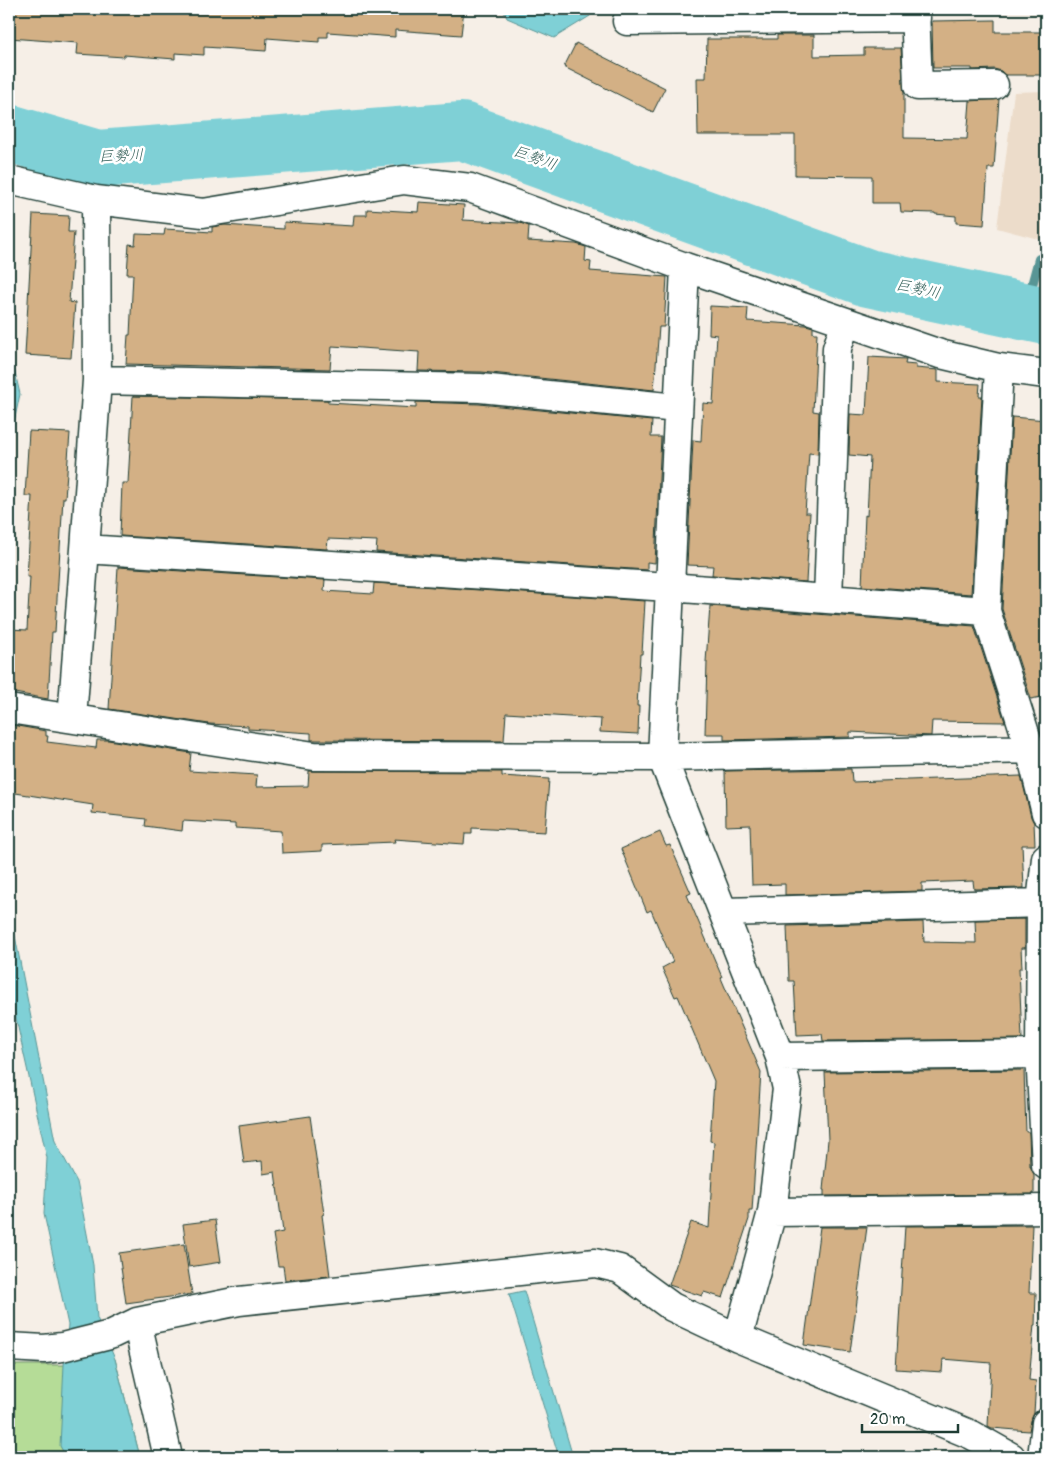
<svg xmlns="http://www.w3.org/2000/svg" width="1055" height="1466" viewBox="0 0 1055 1466" font-family="Pangolin,'Klee One',sans-serif">
<style>
.built{fill:#ecdcca}
.green{fill:#b5dc97;stroke:#6a8c66}
.water{fill:#7fd0d6;stroke:#599595}
.lines{fill:none;stroke-linecap:round;stroke-linejoin:round}
.stream{stroke:#599595;stroke-width:10}
.river{stroke:#7fd0d6;stroke-width:58}
.building{fill:#d3b085;stroke:#1f3d34}
.minor-casing{stroke:#1f3d34;stroke-width:31}
.minor{stroke:#fff;stroke-width:28}
.labels{text-anchor:middle;dominant-baseline:central;stroke-width:5;stroke-linejoin:round;paint-order:stroke}
.water-label{font-size:15px;font-style:italic;fill:#37625c;stroke:#fff}
</style>
<rect width="100%" height="100%" fill="#f6efe7"/>
<filter id="ink" filterUnits="userSpaceOnUse"><feTurbulence type="fractalNoise" baseFrequency=".02" numOctaves="2"/><feDisplacementMap in="SourceGraphic" scale="10" xChannelSelector="R" yChannelSelector="G"/><feConvolveMatrix kernelMatrix="1 2 1 2 8 2 1 2 1" color-interpolation-filters="sRGB"/></filter>
<g filter="url(#ink)">
<path class="built" d="M1046,91V241L997,228L1014,92Z"/>
<path class="green" d="M115,1359L140,1457H9V1365H64Z"/>
<path class="water" d="M503,9H591L590,16L554,38L507,18Z
M9,347L20,394L9,446Z
M9,905L55,1141L77,1182L93,1265L97,1318L115,1359L140,1457H66L60,1446L64,1365L68,1325L44,1214L47,1158L9,987Z
M523,1291H524L573,1457H559L509,1294Z"/>
<g class="lines">
<path class="stream" d="M1025,311L1039,259"/>
<path class="river" d="M9,133L98,159L462,131L868,278L1046,316"/>
</g>
<path class="building" d="M9,9H58L92,12L93,9H464L461,35L395,30V37L328,32V37H319V42L267,38L266,51L204,47V55L175,53V59L124,55V57L77,54L78,43L9,38Z
M995,20V32H1046V75H1005L1001,71L994,69L972,70V68H933L932,21Z
M777,35H814V56L864,55V48H901L904,91V138L967,139L970,101L999,99L994,168H988L984,225L956,223V216L935,214V213L901,212L900,203H872V176L795,175V135H698L697,78H706L707,39H777Z
M576,43L665,88L653,112L564,67Z
M419,202L464,205L463,220L520,223L529,226L528,241L576,244L586,247L585,261L591,262L590,271L667,277L664,327H659L654,390L482,372L418,371L419,352L332,346L330,369L126,364L128,335H130L133,274H127L129,244L135,245L136,234L164,235L165,229L212,232V227L224,225L284,229V222L353,226L354,215H367V209L418,212Z
M33,214L69,216L68,232H74L69,302L75,303L71,358L25,355Z
M710,306L748,308L747,321L806,325L813,327V333H817L813,411L819,412L818,454L809,453L805,513H810L806,582L712,575L713,566L687,565L693,440L701,441L703,403L713,404L717,335L709,334Z
M869,357L906,359L905,364L916,365V368L938,370V382L980,384L979,396H982L971,594L862,586L865,515L867,516L870,457L849,455L850,414L866,415Z
M133,396L328,400V403L416,408V402L479,404L652,421L651,437H661L655,563L647,562V570L376,552L377,541L328,539L327,549L120,536L122,483H128Z
M1012,417L1046,420V696L1031,699L1002,609Z
M29,431L70,433L65,498H63L55,632H52L48,699L9,692L10,629L27,630L30,577H27L32,496H25Z
M118,567L325,580L324,591L373,594L374,583L645,601L642,654H640L637,706H639L638,734L600,732L601,719L506,713L504,741L315,740H311V733L248,729V726L209,724L109,709Z
M710,606L974,626L1005,722L932,721L931,736L850,732V737L724,740V734H705L707,662H706Z
M12,725L46,731V736H48L47,742L96,748L97,740H108L191,753L189,771L257,775L256,787L308,786L309,771L502,772V776L549,779L545,832L472,828V834H465L464,844L394,839L395,842L322,845V851L282,853L281,831L235,828V824L183,821L182,831L145,826L146,819L92,813L93,805L9,792V748Z
M851,769L852,782L1021,776L1031,817L1034,823L1035,845H1022L1024,888L974,889L973,881L922,883V891L785,895V884L752,885L750,825L726,826L725,771Z
M660,832L666,846L670,845L691,893L687,895L722,977L721,978L761,1072L752,1211H749V1219L723,1298L704,1292L702,1296L669,1285L691,1222L709,1228L714,1142L710,1141L714,1081L678,996L675,997L662,968L673,962L651,910L647,912L621,849Z
M1025,919V948H1021L1022,968H1019L1022,1039L823,1041L822,1034L797,1035L794,981H789L787,926L923,922L924,942L976,943L975,920Z
M1023,1070H1024L1026,1132H1029L1030,1166L1034,1174V1194L824,1196V1190H823L828,1140L825,1072Z
M310,1116L324,1214L322,1215L330,1276L285,1280L283,1266H278L273,1234L283,1232L275,1172L263,1174L262,1161L244,1163L239,1126Z
M215,1220L221,1262L189,1267L183,1224Z
M1032,1225L1029,1293H1036L1035,1325H1034L1029,1380L1036,1381L1034,1413L1031,1421L1029,1431L992,1428L988,1426L991,1363L943,1359L942,1372L896,1369L905,1226Z
M820,1227H867L850,1352L804,1345Z
M184,1244L192,1294L126,1303L119,1253Z"/>
<g class="lines">
<defs>
<path id="minor" d="M915,9L918,86L994,85
M627,21L916,18
M9,180L96,200L203,213L404,180L470,188L685,267L940,354L999,368L986,611L1030,749L1046,813
M685,267L662,757L780,1057L787,1089L772,1212L738,1338
M999,368L1046,374
M97,380L480,388L677,408
M85,549L669,587L986,611
M828,599L837,348L846,322
M9,709L314,756L662,757L1030,749
M72,718L85,549L97,380L96,200
M1046,858L1041,903L1040,1054L1046,1165
M724,912L1041,903
M780,1057L1040,1054
M772,1212L1046,1209
M137,1322L168,1457
M9,1347L44,1349L62,1347L110,1335L137,1322L239,1301L595,1263L620,1269L672,1307L738,1338L972,1435L1011,1457
M1042,1457L1046,1423"/>
</defs>
<use href="#minor" class="minor-casing"/>
<use href="#minor" class="minor"/>
</g>
</g>
<g class="labels">
<g class="water-label">
<text transform="translate(121 156) rotate(-2)">巨勢川</text>
<text transform="translate(535 158) rotate(20)">巨勢川</text>
<text transform="translate(918 289) rotate(12)">巨勢川</text>
</g>
</g>
<rect width="1055" height="1466" fill="none" stroke="#fff" stroke-width="30"/>
<rect x="15" y="15" width="1025" height="1436" fill="none" stroke="#1f3d34" stroke-width="2" filter="url(#ink)"/>
<path d="M862 1424v8h96v-8" fill="none" stroke="#1f3d34" stroke-width="2.5"/>
<text x="870" y="1424" font-size="15" fill="#1f3d34" stroke="#ffffff" stroke-width="4" paint-order="stroke">20 m</text>
</svg>
